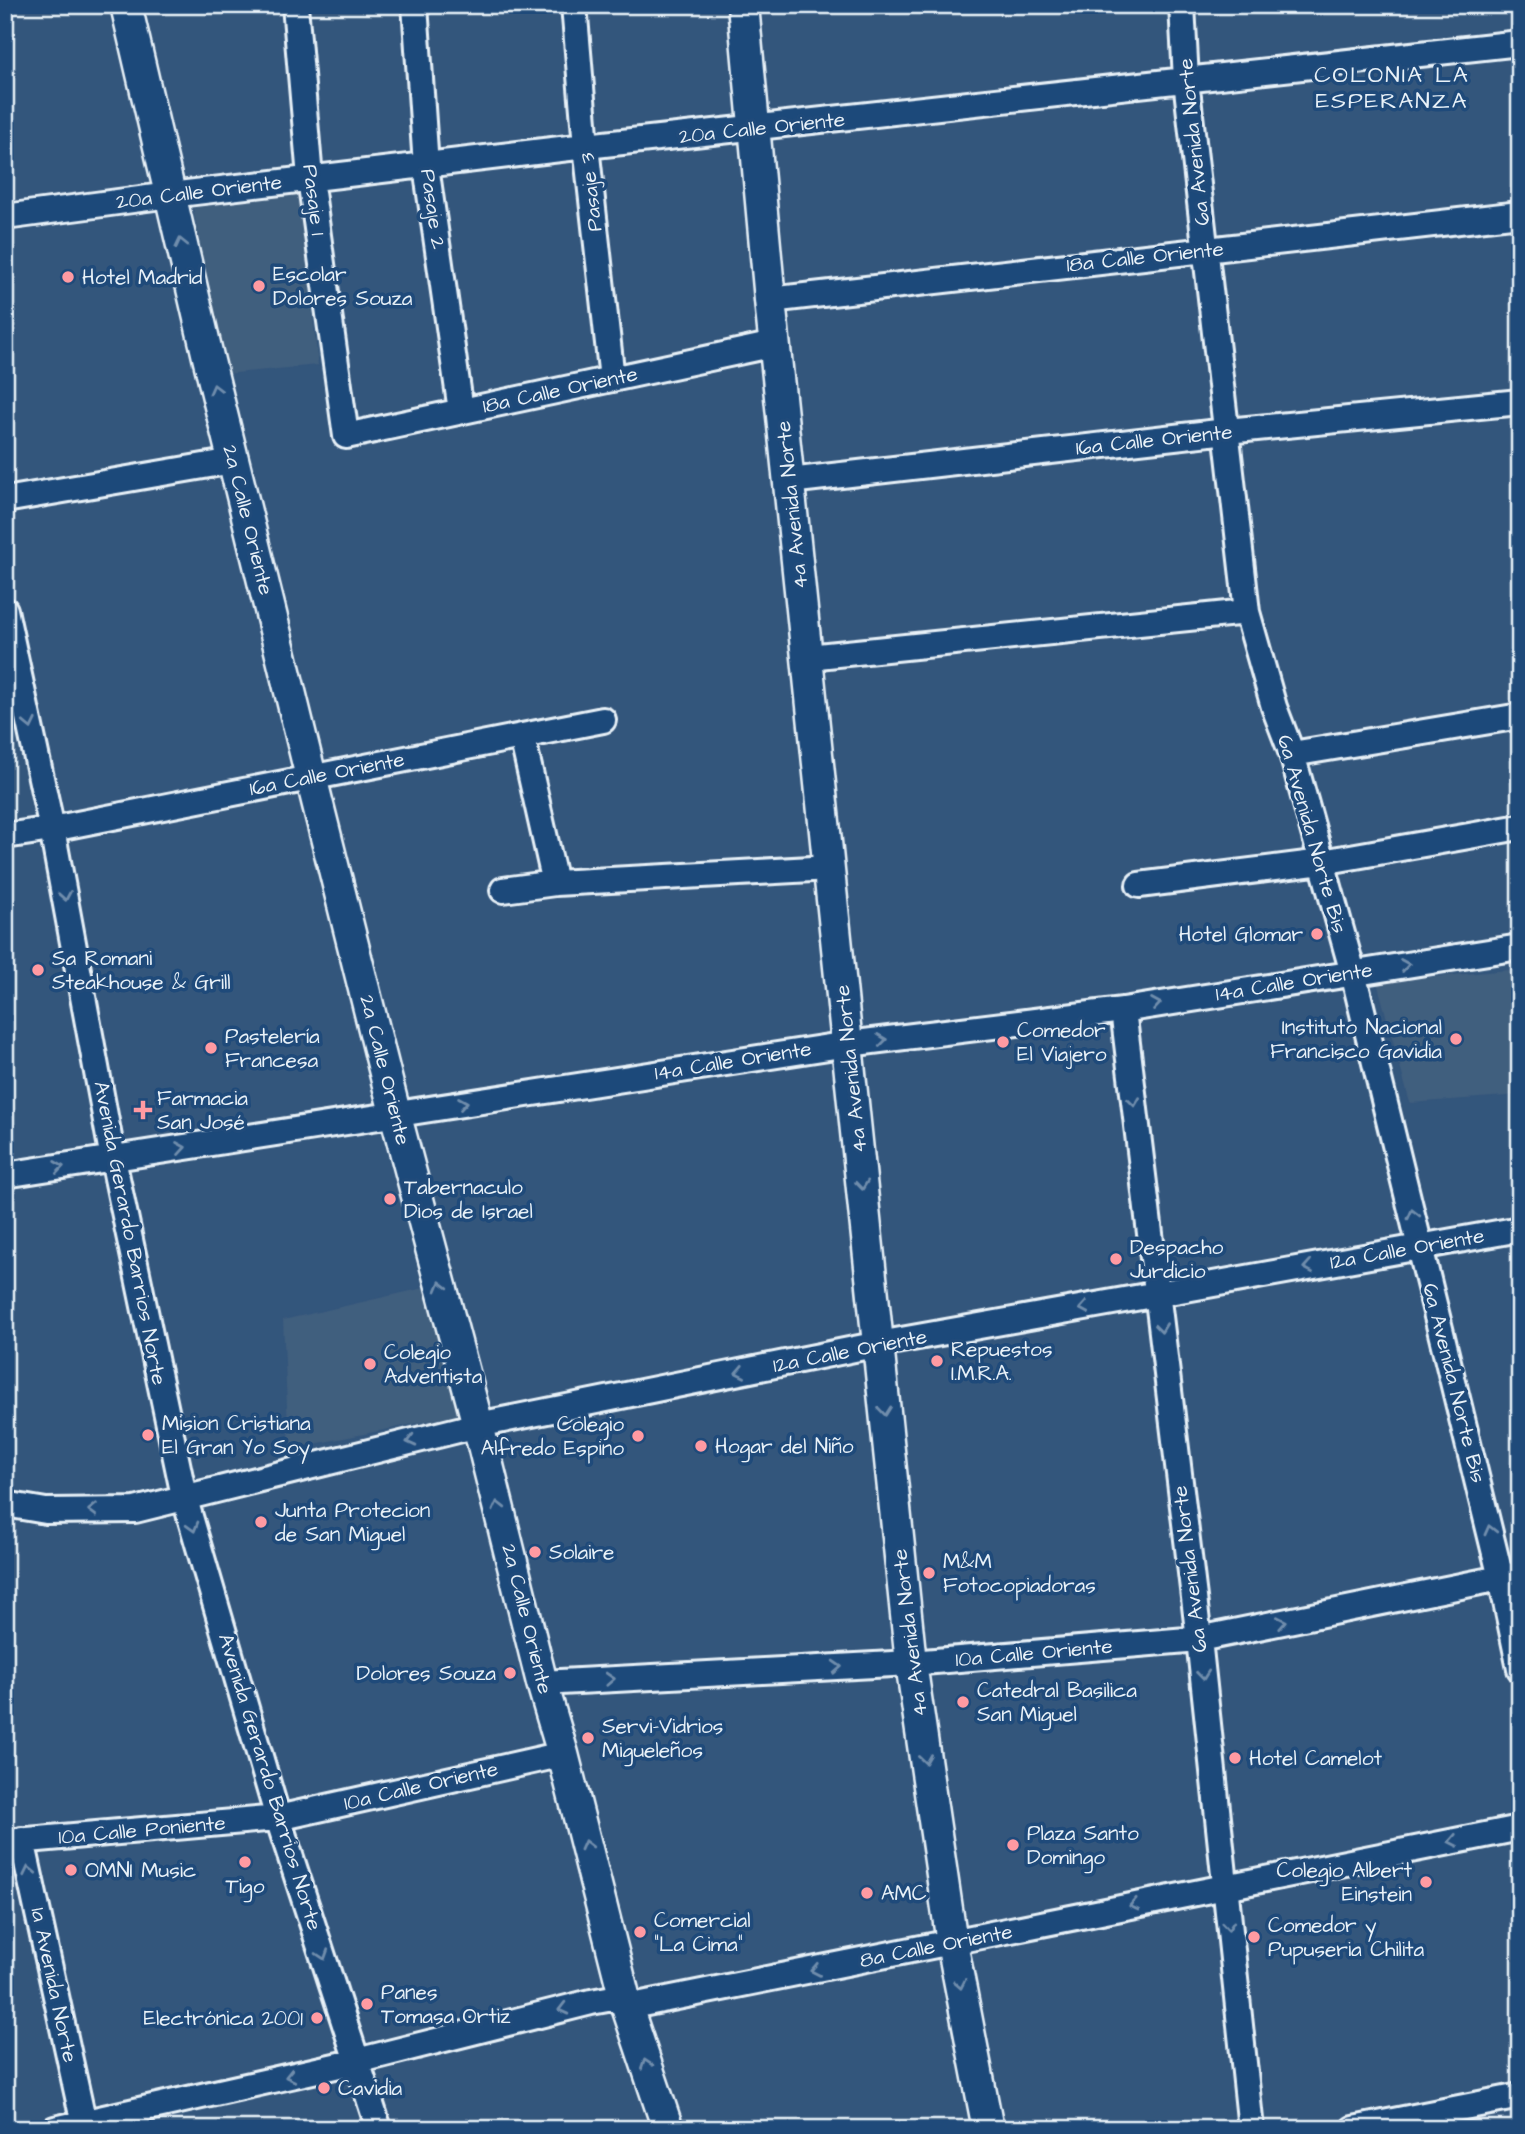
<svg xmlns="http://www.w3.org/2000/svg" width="1525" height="2134" viewBox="0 0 1525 2134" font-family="'Architects Daughter',sans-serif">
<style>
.built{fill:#415e7e}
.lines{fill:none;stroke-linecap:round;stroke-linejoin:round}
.minor-casing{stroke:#e8f1f8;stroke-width:30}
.major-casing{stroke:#e8f1f8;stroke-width:35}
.minor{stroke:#1f4a7a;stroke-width:24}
.major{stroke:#1f4a7a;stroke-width:30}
.oneway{stroke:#6f8dac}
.poi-dot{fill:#ff9aa2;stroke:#1f4a7a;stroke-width:2.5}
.labels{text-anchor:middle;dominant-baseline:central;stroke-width:7;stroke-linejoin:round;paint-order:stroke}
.street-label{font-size:21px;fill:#e8f1f8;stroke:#1f4a7a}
.poi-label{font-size:21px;fill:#e8f1f8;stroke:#1f4a7a;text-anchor:start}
.neighbourhood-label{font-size:23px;letter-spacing:2px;fill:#e8f1f8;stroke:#1f4a7a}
</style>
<rect width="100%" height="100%" fill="#33567c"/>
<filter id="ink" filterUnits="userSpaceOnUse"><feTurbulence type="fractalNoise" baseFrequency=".0143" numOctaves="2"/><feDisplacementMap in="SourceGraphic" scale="14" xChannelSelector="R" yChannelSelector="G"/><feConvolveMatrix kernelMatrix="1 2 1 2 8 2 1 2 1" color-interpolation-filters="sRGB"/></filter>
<g filter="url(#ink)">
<path class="built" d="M300,189L318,365L225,374L193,208Z
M1520,969V1095L1410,1103L1377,982Z
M433,1286L467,1408L459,1415L289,1449L283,1320Z"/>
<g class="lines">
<defs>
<path id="minor" d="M295,5L310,178L346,436L775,344
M415,5L426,166L461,411
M574,5L586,146L612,379
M1182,5L1186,80L1247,612L1274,707L1292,754L1353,973L1501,1578L1520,1669
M5,217L170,195L586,146L1520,43
M770,300L1520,214
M789,481L1227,431L1520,402
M5,500L233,461
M5,610L52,829L113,1159L184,1496L278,1818L379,2129
M808,657L1247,612
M522,736L555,883
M1292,754L1520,716
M5,836L52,829L603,720
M1139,885L1322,862L1520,827
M503,890L555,883L830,868
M1123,1010L1199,1639L1251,2129
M5,1175L848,1044L1123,1010L1520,947
M5,1504L46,1511L135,1510L478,1425L879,1344L1520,1229
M542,1683L911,1663L1199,1639L1520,1574
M22,1840L85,2129
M5,1842L278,1818L563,1754
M55,2129L357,2061L591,2002L613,1998L627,2007L1520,1828
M1353,2129L1520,2096"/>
<path id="major" d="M126,5L208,357L311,777L395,1113L478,1425L542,1683L563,1754L627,2007L668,2129
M743,5L770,300L911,1663L952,1943L988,2129"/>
</defs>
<use href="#minor" class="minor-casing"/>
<use href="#major" class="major-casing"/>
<use href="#minor" class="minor"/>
<use href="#major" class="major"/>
</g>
<defs><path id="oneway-chevron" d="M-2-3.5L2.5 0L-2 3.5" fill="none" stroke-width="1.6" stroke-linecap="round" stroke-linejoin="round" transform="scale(1.75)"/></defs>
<g class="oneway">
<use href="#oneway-chevron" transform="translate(181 243) rotate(-103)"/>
<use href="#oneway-chevron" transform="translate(215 389) rotate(-104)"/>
<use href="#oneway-chevron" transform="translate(30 724) rotate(78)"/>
<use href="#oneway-chevron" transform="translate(65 896) rotate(80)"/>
<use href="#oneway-chevron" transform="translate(1405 965) rotate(-9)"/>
<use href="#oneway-chevron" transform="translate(1156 1004) rotate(-9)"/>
<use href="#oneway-chevron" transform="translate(882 1040) rotate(-7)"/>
<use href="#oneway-chevron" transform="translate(1134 1102) rotate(83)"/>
<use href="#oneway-chevron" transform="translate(463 1103) rotate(-9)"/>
<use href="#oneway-chevron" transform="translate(181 1148) rotate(-9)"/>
<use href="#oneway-chevron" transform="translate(59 1167) rotate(-8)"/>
<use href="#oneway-chevron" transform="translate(862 1185) rotate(84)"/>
<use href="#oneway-chevron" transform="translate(1413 1214) rotate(-104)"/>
<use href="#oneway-chevron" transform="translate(1308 1267) rotate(170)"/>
<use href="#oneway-chevron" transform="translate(441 1286) rotate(-105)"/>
<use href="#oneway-chevron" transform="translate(1084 1308) rotate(170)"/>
<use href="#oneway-chevron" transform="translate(1161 1328) rotate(83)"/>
<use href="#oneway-chevron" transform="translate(740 1372) rotate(169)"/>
<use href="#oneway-chevron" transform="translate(885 1411) rotate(84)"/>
<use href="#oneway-chevron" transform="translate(411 1441) rotate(166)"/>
<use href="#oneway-chevron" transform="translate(498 1506) rotate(-104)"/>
<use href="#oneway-chevron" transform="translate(93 1510) rotate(179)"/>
<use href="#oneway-chevron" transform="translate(193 1527) rotate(74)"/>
<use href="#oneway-chevron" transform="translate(1490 1530) rotate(-104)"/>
<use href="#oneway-chevron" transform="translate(1282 1622) rotate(-11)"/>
<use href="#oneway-chevron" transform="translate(837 1667) rotate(-3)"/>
<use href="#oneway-chevron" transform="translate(1203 1675) rotate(84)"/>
<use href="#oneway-chevron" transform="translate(610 1679) rotate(-3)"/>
<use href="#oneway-chevron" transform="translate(925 1759) rotate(82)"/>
<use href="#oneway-chevron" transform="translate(1453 1841) rotate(169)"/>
<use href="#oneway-chevron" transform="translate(586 1845) rotate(-104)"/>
<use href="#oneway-chevron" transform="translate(29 1871) rotate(-102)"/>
<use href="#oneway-chevron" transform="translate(1134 1905) rotate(168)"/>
<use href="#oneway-chevron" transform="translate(1228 1926) rotate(84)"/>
<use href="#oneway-chevron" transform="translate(323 1955) rotate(72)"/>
<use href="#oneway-chevron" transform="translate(815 1970) rotate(169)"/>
<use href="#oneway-chevron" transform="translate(960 1984) rotate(79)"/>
<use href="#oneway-chevron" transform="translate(563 2009) rotate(166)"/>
<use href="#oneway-chevron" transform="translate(646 2064) rotate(-109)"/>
<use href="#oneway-chevron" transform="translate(290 2076) rotate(167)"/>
</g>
</g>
<g class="poi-dot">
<circle cx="68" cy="277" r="7"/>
<circle cx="259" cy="286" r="7"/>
<circle cx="1317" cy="934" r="7"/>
<circle cx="38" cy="970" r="7"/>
<circle cx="1456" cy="1039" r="7"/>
<circle cx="1003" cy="1042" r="7"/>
<circle cx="211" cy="1048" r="7"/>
<path d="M139.5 1099.5h7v7h7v7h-7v7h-7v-7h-7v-7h7z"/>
<circle cx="390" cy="1199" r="7"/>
<circle cx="1116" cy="1259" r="7"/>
<circle cx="937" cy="1361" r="7"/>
<circle cx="370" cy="1364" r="7"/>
<circle cx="148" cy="1435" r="7"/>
<circle cx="638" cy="1436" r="7"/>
<circle cx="701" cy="1446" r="7"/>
<circle cx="261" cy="1522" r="7"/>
<circle cx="535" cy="1552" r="7"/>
<circle cx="929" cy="1573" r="7"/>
<circle cx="510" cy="1673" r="7"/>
<circle cx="963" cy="1702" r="7"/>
<circle cx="588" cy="1738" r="7"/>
<circle cx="1235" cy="1758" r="7"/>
<circle cx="1013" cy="1845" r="7"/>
<circle cx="245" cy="1862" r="7"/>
<circle cx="71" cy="1870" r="7"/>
<circle cx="1426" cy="1882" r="7"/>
<circle cx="867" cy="1893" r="7"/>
<circle cx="640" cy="1932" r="7"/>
<circle cx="1254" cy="1937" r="7"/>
<circle cx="367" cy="2004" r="7"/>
<circle cx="317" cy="2018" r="7"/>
<circle cx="324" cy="2088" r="7"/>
</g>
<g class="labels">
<g class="street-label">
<text transform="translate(762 128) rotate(-6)">20a Calle Oriente</text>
<text transform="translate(1194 142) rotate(-96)">6a Avenida Norte</text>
<text transform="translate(199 192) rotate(-7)">20a Calle Oriente</text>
<text transform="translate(591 192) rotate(-96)">Pasaje 3</text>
<text transform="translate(314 200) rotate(83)">Pasaje 1</text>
<text transform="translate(433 209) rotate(82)">Pasaje 2</text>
<text transform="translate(1145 257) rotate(-6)">18a Calle Oriente</text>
<text transform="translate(560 390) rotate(-12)">18a Calle Oriente</text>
<text transform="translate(1154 440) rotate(-6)">16a Calle Oriente</text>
<text transform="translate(792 505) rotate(-96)">4a Avenida Norte</text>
<text transform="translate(248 520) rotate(76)">2a Calle Oriente</text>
<text transform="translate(327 774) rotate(-11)">16a Calle Oriente</text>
<text transform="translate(1312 834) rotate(74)">6a Avenida Norte Bis</text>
<text transform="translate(1294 982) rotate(-9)">14a Calle Oriente</text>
<text transform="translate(733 1061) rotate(-9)">14a Calle Oriente</text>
<text transform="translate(851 1069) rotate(-96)">4a Avenida Norte</text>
<text transform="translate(385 1070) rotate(76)">2a Calle Oriente</text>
<text transform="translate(130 1233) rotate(79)">Avenida Gerardo Barrios Norte</text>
<text transform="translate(1407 1249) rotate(-10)">12a Calle Oriente</text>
<text transform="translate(850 1351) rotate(-11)">12a Calle Oriente</text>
<text transform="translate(1454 1383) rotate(76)">6a Avenida Norte Bis</text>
<text transform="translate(1190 1569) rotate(-97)">6a Avenida Norte</text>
<text transform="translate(527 1619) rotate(76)">2a Calle Oriente</text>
<text transform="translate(910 1633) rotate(-97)">4a Avenida Norte</text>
<text transform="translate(1034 1653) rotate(-5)">10a Calle Oriente</text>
<text transform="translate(270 1782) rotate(73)">Avenida Gerardo Barrios Norte</text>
<text transform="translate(421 1786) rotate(-13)">10a Calle Oriente</text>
<text transform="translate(142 1830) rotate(-5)">10a Calle Poniente</text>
<text transform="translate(936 1946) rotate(-11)">8a Calle Oriente</text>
<text transform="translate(54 1985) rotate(78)">1a Avenida Norte</text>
</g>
<g class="poi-label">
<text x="273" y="274">Escolar<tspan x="273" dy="24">Dolores Souza</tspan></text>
<text x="82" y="277">Hotel Madrid</text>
<text x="1303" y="934" text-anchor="end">Hotel Glomar</text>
<text x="52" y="958">Sa Romani<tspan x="52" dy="24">Steakhouse &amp; Grill</tspan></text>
<text x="1442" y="1027" text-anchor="end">Instituto Nacional<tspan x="1442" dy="24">Francisco Gavidia</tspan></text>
<text x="1017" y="1030">Comedor<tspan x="1017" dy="24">El Viajero</tspan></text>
<text x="225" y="1036">Pastelería<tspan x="225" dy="24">Francesa</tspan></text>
<text x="157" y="1098">Farmacia<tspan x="157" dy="24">San José</tspan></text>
<text x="404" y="1187">Tabernaculo<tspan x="404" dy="24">Dios de Israel</tspan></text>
<text x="1130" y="1247">Despacho<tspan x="1130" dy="24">Jurdicio</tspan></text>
<text x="951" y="1349">Repuestos<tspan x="951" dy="24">I.M.R.A.</tspan></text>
<text x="384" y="1352">Colegio<tspan x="384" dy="24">Adventista</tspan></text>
<text x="162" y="1423">Mision Cristiana<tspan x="162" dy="24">El Gran Yo Soy</tspan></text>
<text x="624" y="1424" text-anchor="end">Colegio<tspan x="624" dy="24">Alfredo Espino</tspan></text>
<text x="715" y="1446">Hogar del Niño</text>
<text x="275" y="1510">Junta Protecion<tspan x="275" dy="24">de San Miguel</tspan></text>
<text x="549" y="1552">Solaire</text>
<text x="943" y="1561">M&amp;M<tspan x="943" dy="24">Fotocopiadoras</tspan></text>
<text x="496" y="1673" text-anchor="end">Dolores Souza</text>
<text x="977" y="1690">Catedral Basilica<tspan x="977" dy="24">San Miguel</tspan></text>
<text x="602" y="1726">Servi-Vidrios<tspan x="602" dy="24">Migueleños</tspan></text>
<text x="1249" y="1758">Hotel Camelot</text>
<text x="1027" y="1833">Plaza Santo<tspan x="1027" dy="24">Domingo</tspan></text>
<text x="85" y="1870">OMNI Music</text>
<text x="1412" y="1870" text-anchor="end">Colegio Albert<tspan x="1412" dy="24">Einstein</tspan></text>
<text x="245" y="1886" text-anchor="middle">Tigo</text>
<text x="881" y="1893">AMC</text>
<text x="654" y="1920">Comercial<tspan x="654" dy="24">"La Cima"</tspan></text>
<text x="1268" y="1925">Comedor y<tspan x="1268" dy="24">Pupuseria Chilita</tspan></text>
<text x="381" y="1992">Panes<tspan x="381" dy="24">Tomasa Ortiz</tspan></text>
<text x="303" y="2018" text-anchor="end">Electrónica 2001</text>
<text x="338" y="2088">Cavidia</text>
</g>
<g class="neighbourhood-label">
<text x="1392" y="75">COLONIA LA<tspan x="1392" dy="26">ESPERANZA</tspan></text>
</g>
</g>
<rect width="1525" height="2134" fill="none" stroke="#1f4a7a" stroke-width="28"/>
<rect x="14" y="14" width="1497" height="2106" fill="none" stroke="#e8f1f8" stroke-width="2.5" filter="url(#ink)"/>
</svg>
